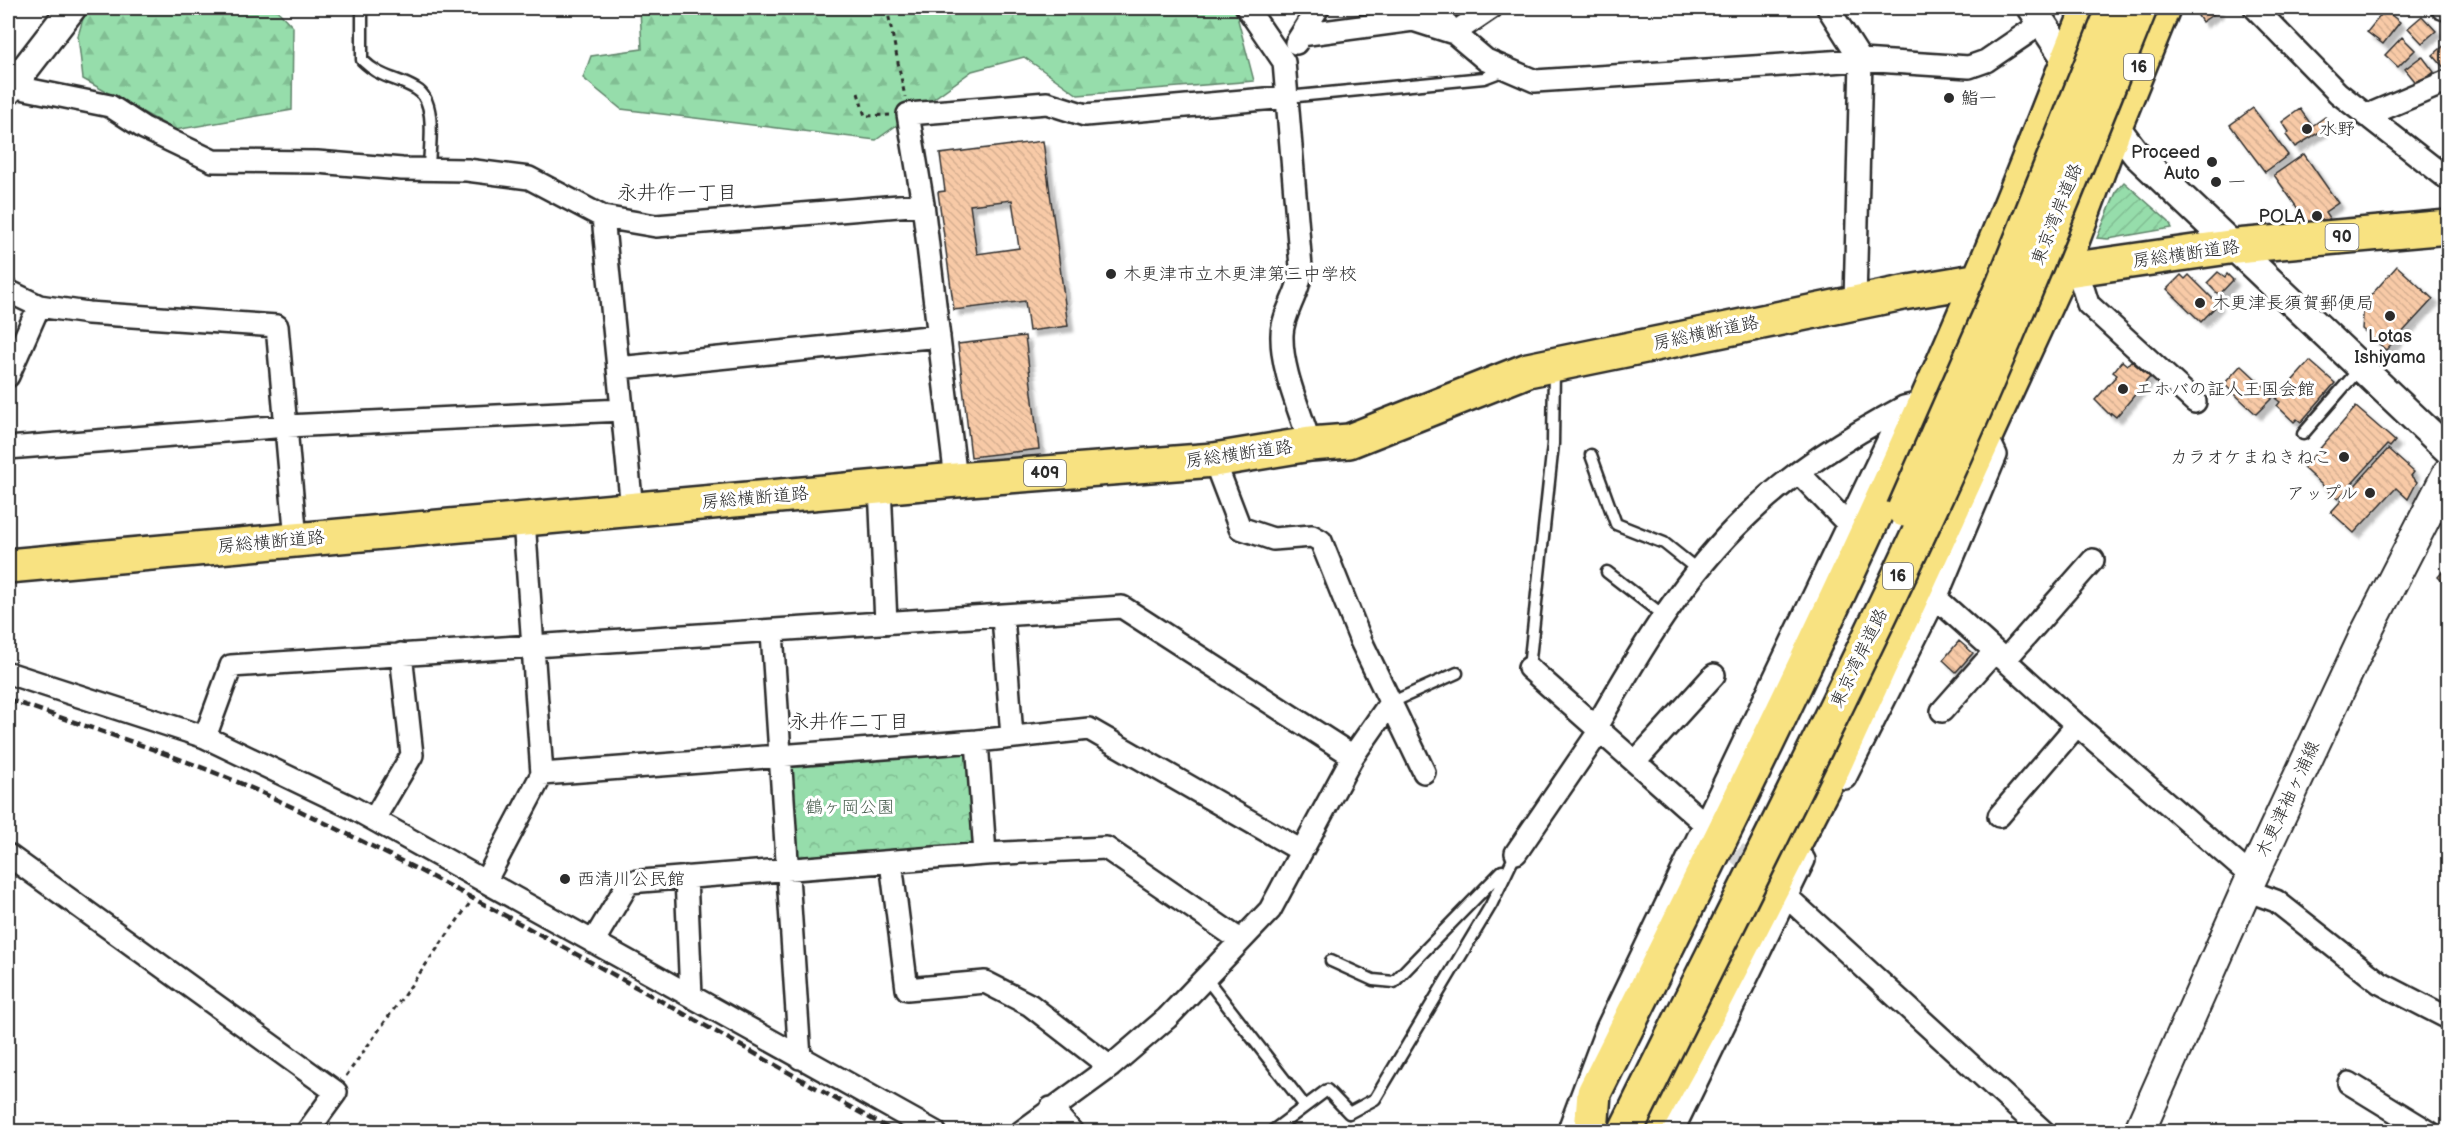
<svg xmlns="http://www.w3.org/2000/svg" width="2456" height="1139" viewBox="0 0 2456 1139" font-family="'Balsamiq Sans','Klee One',sans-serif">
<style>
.forest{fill:url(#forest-firs);stroke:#60846b;stroke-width:1.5}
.park{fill:url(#park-crowns);stroke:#60846b;stroke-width:1.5}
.garden{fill:url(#garden-furrows);stroke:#60846b;stroke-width:1.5}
.building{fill:url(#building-back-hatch);stroke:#2b2b2b;stroke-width:1.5;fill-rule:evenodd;filter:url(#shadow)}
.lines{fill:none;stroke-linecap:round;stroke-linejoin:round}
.minor-tunnel{stroke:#d5d5d5;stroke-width:21;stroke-dasharray:21 10;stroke-linecap:butt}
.service-casing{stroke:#2b2b2b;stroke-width:15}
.minor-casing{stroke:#2b2b2b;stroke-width:26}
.tertiary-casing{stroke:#2b2b2b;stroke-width:32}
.secondary-casing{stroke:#2b2b2b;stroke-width:34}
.primary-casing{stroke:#2b2b2b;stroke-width:38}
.trunk-casing{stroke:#2b2b2b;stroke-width:38}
.path{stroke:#2b2b2b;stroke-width:3;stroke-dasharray:4.5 4.5;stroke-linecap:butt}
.service{stroke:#fff;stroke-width:10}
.minor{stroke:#fff;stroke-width:21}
.tertiary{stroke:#fff;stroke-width:27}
.secondary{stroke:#fff;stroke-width:30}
.primary{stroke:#f8e281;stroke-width:33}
.trunk{stroke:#f8e281;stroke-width:33}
.rail{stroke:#2b2b2b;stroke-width:4.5;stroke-dasharray:9 4.5;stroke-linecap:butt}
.trunk-bridge-casing{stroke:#2b2b2b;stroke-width:38;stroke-linecap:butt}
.trunk-bridge{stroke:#f8e281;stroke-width:33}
.poi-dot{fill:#2b2b2b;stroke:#fff;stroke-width:2}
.labels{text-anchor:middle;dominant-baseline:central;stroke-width:6;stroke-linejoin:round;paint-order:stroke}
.shield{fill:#fff;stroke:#6b6b6b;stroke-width:1.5}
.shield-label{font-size:16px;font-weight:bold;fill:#2b2b2b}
.poi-label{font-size:18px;fill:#2b2b2b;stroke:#fff;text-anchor:start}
.street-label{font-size:18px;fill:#2b2b2b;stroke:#fff}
.park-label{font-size:18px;fill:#4b6051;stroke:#fff}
.neighbourhood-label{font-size:20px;fill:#2b2b2b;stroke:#fff}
</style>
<defs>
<pattern id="forest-firs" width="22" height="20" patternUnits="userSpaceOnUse" patternTransform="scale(1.5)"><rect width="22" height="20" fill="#96ddab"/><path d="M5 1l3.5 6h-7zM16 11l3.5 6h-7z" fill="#81be93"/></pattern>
<pattern id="park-crowns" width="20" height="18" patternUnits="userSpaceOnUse" patternTransform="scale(1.5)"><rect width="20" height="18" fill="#96ddab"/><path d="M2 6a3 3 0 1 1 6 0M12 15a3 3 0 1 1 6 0" fill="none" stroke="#81be93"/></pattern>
<pattern id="garden-furrows" width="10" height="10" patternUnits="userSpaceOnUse" patternTransform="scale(1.5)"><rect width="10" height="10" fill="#96ddab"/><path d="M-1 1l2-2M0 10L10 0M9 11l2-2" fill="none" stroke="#81be93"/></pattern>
<pattern id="building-back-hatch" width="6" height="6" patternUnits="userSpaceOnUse" patternTransform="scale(1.5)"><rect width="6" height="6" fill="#f8caa7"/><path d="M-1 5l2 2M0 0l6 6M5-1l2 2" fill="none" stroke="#d5ae90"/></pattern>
<filter id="shadow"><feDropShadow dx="5.5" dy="5.5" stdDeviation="1.5" flood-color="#0004"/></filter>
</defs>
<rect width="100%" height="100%" fill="#fff"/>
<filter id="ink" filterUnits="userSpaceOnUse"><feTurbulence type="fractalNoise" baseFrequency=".0167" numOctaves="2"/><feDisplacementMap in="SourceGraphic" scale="12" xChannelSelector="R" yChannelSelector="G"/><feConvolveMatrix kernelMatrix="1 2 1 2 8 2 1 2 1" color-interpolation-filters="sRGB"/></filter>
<g filter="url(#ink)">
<path class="forest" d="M86,8H275L293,27L292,110L175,130L83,79L78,36Z
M640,8H1248L1238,20L1254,81L1078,95L1024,57L972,71L876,140L621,109L583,78L591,56L642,49Z"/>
<path class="park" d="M977,741L985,854L788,869L780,756Z"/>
<path class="garden" d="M2124,182L2169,222L2172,228L2108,239L2097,238L2117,190Z"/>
<path class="building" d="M2193,8H2216L2218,11L2202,22Z
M2385,10L2400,22L2383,44L2367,32Z
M2422,16L2436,31L2422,43L2408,28Z
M2402,37L2415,50L2398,67L2385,55Z
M2447,43L2448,45L2447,71L2433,55Z
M2422,56L2434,72L2418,85L2405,69Z
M2253,108L2288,155L2265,172L2230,125Z
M2300,109L2312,126L2325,117L2331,125L2295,147L2286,135L2289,132L2282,122Z
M1043,141L1068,326L1029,331L1025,301L954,310L938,192L945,191L940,154ZM1012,200L1019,248L977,254L970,205Z
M2304,154L2338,203L2325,212L2333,224L2310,226L2274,175Z
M2397,266L2433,299L2386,350L2362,329L2364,303Z
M2218,272L2225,277L2227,274L2233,280L2219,295L2207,283Z
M2181,275L2185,279L2189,275L2218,304L2201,322L2167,289Z
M1025,336L1039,449L971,457L958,344Z
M2122,361L2127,365L2131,361L2150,377L2116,417L2111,413L2110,415L2095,400L2117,375L2113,372Z
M2310,361L2335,383L2301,422L2297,419L2294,422L2277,406L2280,402L2276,399Z
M2241,365L2274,396L2256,414L2224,384Z
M2356,407L2395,441L2390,447L2387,445L2338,499L2303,468Z
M2388,449L2414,472L2411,476L2417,482L2408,499L2396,488L2354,533L2331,512Z
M2448,541V559L2444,556Z
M2448,566V587L2438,577Z
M1959,641L1973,653L1956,672L1943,660Z"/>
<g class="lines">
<path class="minor-tunnel" d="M1713,831L1763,876"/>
<defs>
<path id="service" d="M362,8V60C383,80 394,76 416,89C438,101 429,148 429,169
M1287,97L1484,78L1505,70
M2303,434L2361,367
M1591,455L1616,524L1664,543L1699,571
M1607,572L1664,616
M1529,668L1553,444L1554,369
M1390,703L1457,673
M1331,961L1373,980L1394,982L1502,871
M1205,977L1305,1106
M1271,1132L1327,1090L1349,1113L1375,1099L1491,905L1516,853"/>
<path id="minor" d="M1247,8L1284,62L1301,267C1301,292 1282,313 1282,335C1281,370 1300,410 1310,444
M1434,8L1454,33L1486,60L1535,81L1861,60L1969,67L1986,61L2042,23
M1828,8L1861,60L1855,302
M2255,8L2338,93L2448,179
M2442,8L2448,10
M1301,35L1413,20L1454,33L1491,8
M1296,43L1318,8
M11,86L110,106L144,128L213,161L317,162L402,169L467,170L529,178L603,217L656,226L923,204L956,480
M2366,116L2448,81
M923,204L908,114L1047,103L1085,115L1287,97
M603,217L632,509
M2077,269L2088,304L2195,402
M8,291L39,306L88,313L277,326L296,540
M618,368L939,336
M8,376L39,306
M8,448L287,426L622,410
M1214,460L1240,528L1273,539L1312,536L1321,541L1361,641L1424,772
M1799,473L1848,524
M880,486L886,623
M1936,598L2077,725L2252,877
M1003,616L1012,737
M772,632L800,1058
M2005,660L2093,560
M1529,668L1705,824
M8,673L205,737L353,808L935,1132
M1942,711L1995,651
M1596,727C1639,652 1684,576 1747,516C1793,471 1848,437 1904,407
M205,737L231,666L1122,607L1353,756
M977,741L985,854
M1635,762L1714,675
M542,774L977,741L1089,729L1300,850
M1845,778L1939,591L1996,455L1986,434
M1999,816L2077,725
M374,819L412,755L401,654
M1516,853L1600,730
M8,855L336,1092L307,1132
M891,862L907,989L985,982L1030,1005L1110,1067
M686,877L691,996
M486,880L542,774L524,520
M2246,890L2276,901L2380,983L2448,1018
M1786,896L2044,1132
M593,942L629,882L985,854L1106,848L1240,940
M2349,1083L2429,1132
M1051,1108L1072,1132
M1021,1132L1110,1067L1167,1018L1270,910L1353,756L1390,703
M1568,1132L1607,1028L1904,407L1925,402
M1672,1132L1804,860"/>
<path id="tertiary" d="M2032,8L2076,74
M8,91L72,8
M2104,112L2137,155L2448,450"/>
<path id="secondary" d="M2139,1132L2252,877L2366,633L2448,473"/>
<path id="primary" d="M2061,271L2236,246L2448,227"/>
<path id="trunk" d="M8,566L956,480L1214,460L1310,444L1349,441L1528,370L1903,293L1980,280L2061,271
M1591,1132L1594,1093C1728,825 1862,556 1979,280C2018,190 2052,98 2089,8
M1640,1132L1652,1115L1703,1022L1833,768L2061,271L2115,126L2163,8"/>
</defs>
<use href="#service" class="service-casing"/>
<use href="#minor" class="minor-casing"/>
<use href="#tertiary" class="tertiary-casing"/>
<use href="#secondary" class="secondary-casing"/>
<use href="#primary" class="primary-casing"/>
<use href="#trunk" class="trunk-casing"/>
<path class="path" d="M887,8L905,97
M858,93L865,116L890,115
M346,1076L475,896"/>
<use href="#service" class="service"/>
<use href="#minor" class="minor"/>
<use href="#tertiary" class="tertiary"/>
<use href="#secondary" class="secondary"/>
<use href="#primary" class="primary"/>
<use href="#trunk" class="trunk"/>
<path class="rail" d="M8,699C94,730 185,757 269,796C483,897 688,1017 895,1132"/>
<defs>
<path id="trunk-bridge" d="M1904,510L2003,285L2114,8
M1625,1132C1726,927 1830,724 1926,518C2004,350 2071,179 2140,8"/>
</defs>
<use href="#trunk-bridge" class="trunk-bridge-casing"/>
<use href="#trunk-bridge" class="trunk-bridge"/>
</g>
</g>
<g class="poi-dot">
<circle cx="1949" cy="98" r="6"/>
<circle cx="2307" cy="129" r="6"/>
<circle cx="2212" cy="162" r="6"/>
<circle cx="2216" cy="182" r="6"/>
<circle cx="2317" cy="216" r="6"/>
<circle cx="1111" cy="274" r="6"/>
<circle cx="2200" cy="303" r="6"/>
<circle cx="2390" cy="316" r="6"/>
<circle cx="2123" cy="389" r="6"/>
<circle cx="2344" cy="457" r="6"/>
<circle cx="2370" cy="493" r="6"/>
<circle cx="565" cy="879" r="6"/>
</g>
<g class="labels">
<g class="shield">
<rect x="2124" y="54" width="30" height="26" rx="4.5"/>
<rect x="2325.5" y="224" width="33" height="26" rx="4.5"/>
<rect x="1024" y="460" width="42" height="26" rx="4.5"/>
<rect x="1883" y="563" width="30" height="26" rx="4.5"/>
</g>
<g class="shield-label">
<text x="2139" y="67">16</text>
<text x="2342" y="237">90</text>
<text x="1045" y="473">409</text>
<text x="1898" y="576">16</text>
</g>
<g class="poi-label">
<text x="1961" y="98">鮨一</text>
<text x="2319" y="129">水野</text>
<text x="2200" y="152" text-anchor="end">Proceed<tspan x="2200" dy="21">Auto</tspan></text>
<text x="2228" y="182">一</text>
<text x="2305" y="216" text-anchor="end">POLA</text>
<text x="1123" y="274">木更津市立木更津第三中学校</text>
<text x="2212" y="303">木更津長須賀郵便局</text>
<text x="2390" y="336" text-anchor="middle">Lotas<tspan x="2390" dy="21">Ishiyama</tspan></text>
<text x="2135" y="389">エホバの証人王国会館</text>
<text x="2332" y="457" text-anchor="end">カラオケまねきねこ</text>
<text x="2358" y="493" text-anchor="end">アップル</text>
<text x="577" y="879">西清川公民館</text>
</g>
<g class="street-label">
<text transform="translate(2057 214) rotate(-68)">東京湾岸道路</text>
<text transform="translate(2186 254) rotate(-8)">房総横断道路</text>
<text transform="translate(1706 333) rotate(-12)">房総横断道路</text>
<text transform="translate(1239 454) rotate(-8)">房総横断道路</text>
<text transform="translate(755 498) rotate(-5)">房総横断道路</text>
<text transform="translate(271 542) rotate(-5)">房総横断道路</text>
<text transform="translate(1859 658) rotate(-64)">東京湾岸道路</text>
<text transform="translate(2288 799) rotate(-65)">木更津袖ヶ浦線</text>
</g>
<g class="park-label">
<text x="850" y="807">鶴ヶ岡公園</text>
</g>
<g class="neighbourhood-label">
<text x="677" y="193">永井作一丁目</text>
<text x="849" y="722">永井作二丁目</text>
</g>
</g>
<rect width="2456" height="1139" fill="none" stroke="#fff" stroke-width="30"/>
<rect x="15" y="15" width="2426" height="1109" fill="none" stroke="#2b2b2b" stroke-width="2" filter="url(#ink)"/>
</svg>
